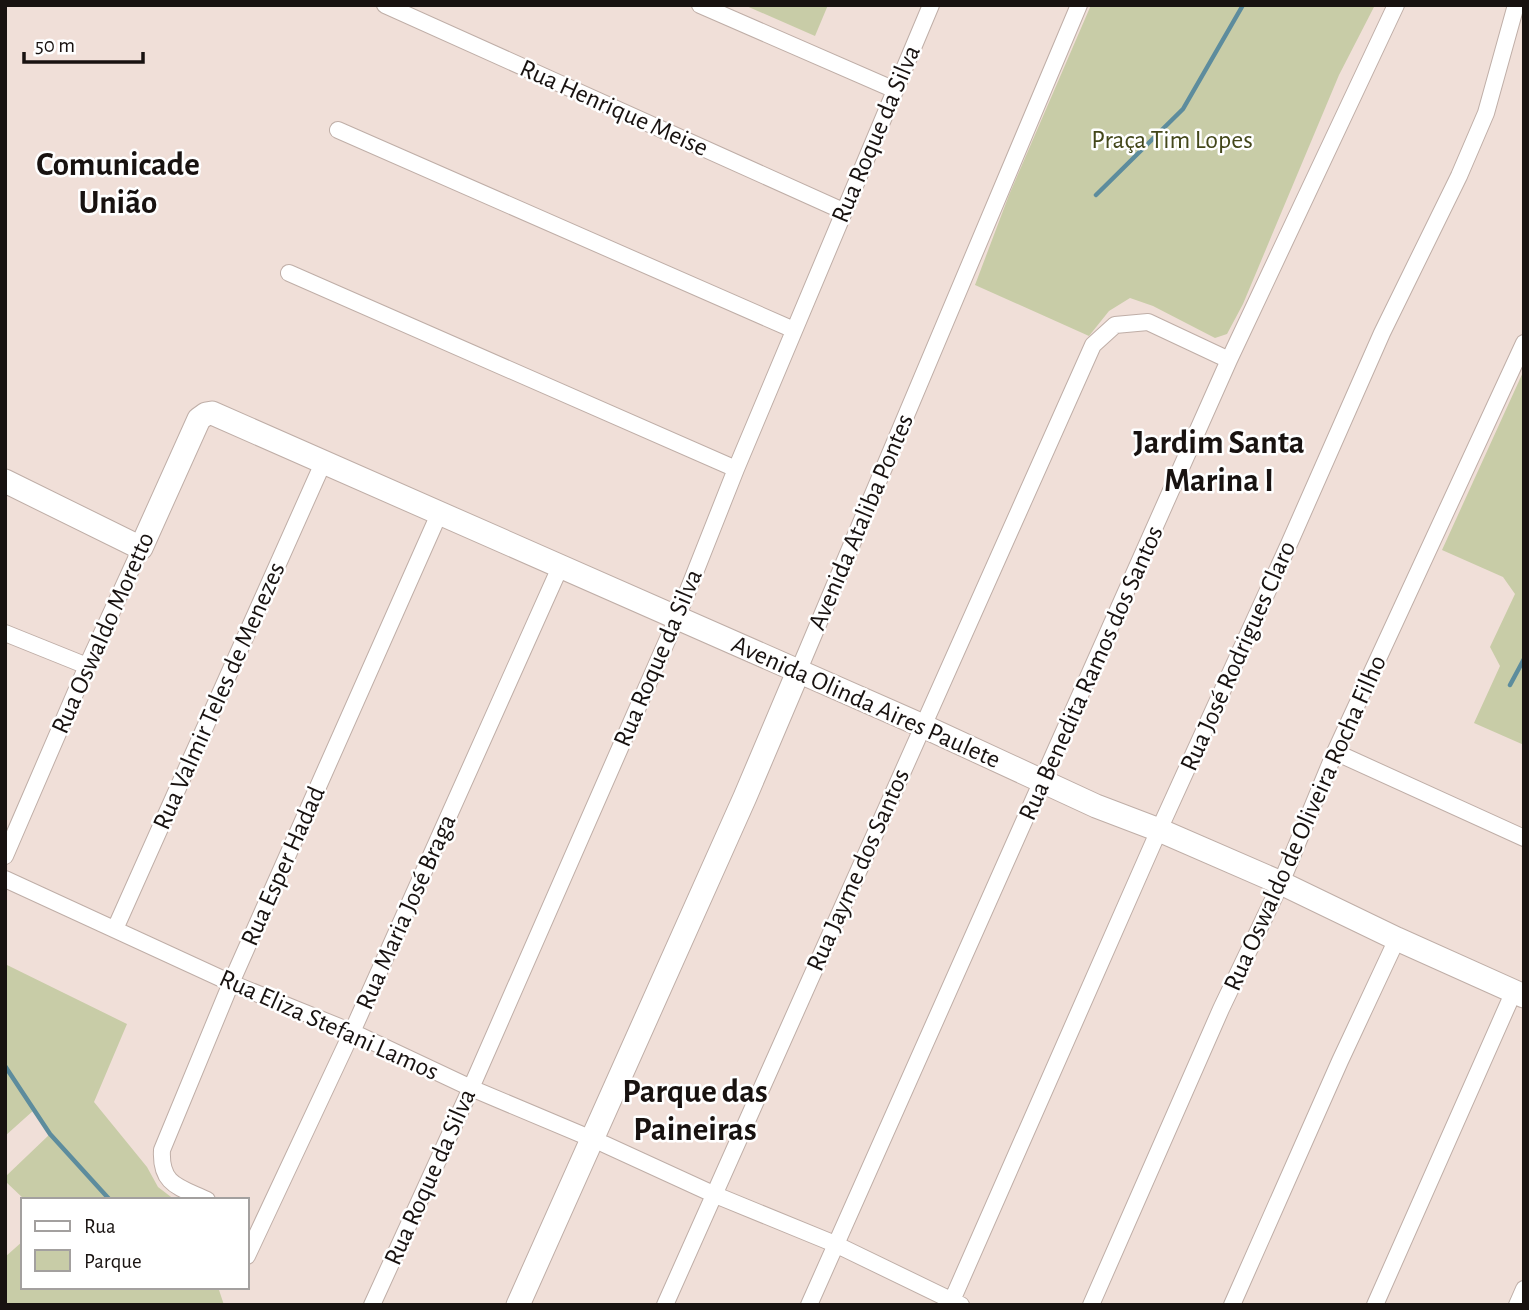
<svg xmlns="http://www.w3.org/2000/svg" width="1529" height="1310" viewBox="0 0 1529 1310" font-family="'Alegreya Sans',sans-serif">
<style>
.green{fill:#c8cca7}
.lines{fill:none;stroke-linecap:round;stroke-linejoin:round}
.stream{stroke:#5d8c9d;stroke-width:4.5}
.street-casing{stroke:#bfaea7;stroke-width:18}
.secondary-casing{stroke:#bfaea7;stroke-width:25}
.street{stroke:#fff;stroke-width:16}
.secondary{stroke:#fff;stroke-width:23}
.labels{text-anchor:middle;dominant-baseline:central;stroke-width:5;stroke-linejoin:round;paint-order:stroke}
.street-label{font-size:26px;fill:#181210;stroke:#fff}
.park-label{font-size:26px;fill:#43471a;stroke:#fff}
.district-label{font-size:33px;font-weight:bold;fill:#181210;stroke:#fff}
</style>
<rect width="100%" height="100%" fill="#f0dfd8"/>
<path class="green" d="M744,5H828L815,36Z
M1091,5H1375L1339,75L1243,304L1227,334L1215,338L1153,306L1130,298L1109,311L1089,336L975,285L1009,195Z
M1524,370V745L1474,723L1500,666L1490,647L1515,594L1503,577L1442,550Z
M5,964L127,1024L94,1102L147,1167L158,1187L175,1200H25L5,1181V1177L50,1134L34,1110L5,1136Z
M23,1241V1287H218L224,1305H5V1257Z"/>
<g class="lines">
<path class="stream" d="M1096,195L1183,109L1243,5
M1510,685L1524,659
M5,1066L50,1134L110,1200"/>
<defs>
<path id="street" d="M385,5L843,211
M700,5L895,90
M338,130L794,330
M289,273L736,469
M5,633L87,666
M798,672L1079,5
M1335,752L1524,838
M5,856L87,666L141,548
M5,879L231,983L352,1032L471,1088L604,1144L713,1194L835,1244L961,1305
M115,929L323,463
M207,1200C179,1187 160,1185 162,1150L231,983L439,514
M247,1256L352,1032L561,565
M372,1305L471,1088L677,618L736,469L931,5
M665,1305L1093,345L1115,325L1148,322L1229,360
M809,1305L1229,360L1396,5
M950,1305L1159,830L1289,544L1382,333L1459,176L1486,113L1516,5
M1091,1305L1221,1009L1281,883L1335,752L1524,343
M1232,1305L1340,1061L1397,939
M1375,1305L1514,991
M1517,1305L1524,1289"/>
<path id="secondary" d="M5,481L141,548L199,419L206,414L212,413L923,726L1096,806L1159,830L1281,883L1397,939L1524,996
M518,1305L745,797L798,672"/>
</defs>
<use href="#street" class="street-casing"/>
<use href="#secondary" class="secondary-casing"/>
<use href="#street" class="street"/>
<use href="#secondary" class="secondary"/>
</g>
<g class="labels">
<g class="street-label">
<text transform="translate(614 108) rotate(24)">Rua Henrique Meise</text>
<text transform="translate(876 134) rotate(-67)">Rua Roque da Silva</text>
<text transform="translate(861 522) rotate(-67)">Avenida Ataliba Pontes</text>
<text transform="translate(103 633) rotate(-66)">Rua Oswaldo Moretto</text>
<text transform="translate(1238 656) rotate(-66)">Rua José Rodrigues Claro</text>
<text transform="translate(658 658) rotate(-67)">Rua Roque da Silva</text>
<text transform="translate(1091 673) rotate(-66)">Rua Benedita Ramos dos Santos</text>
<text transform="translate(219 696) rotate(-66)">Rua Valmir Teles de Menezes</text>
<text transform="translate(866 702) rotate(24)">Avenida Olinda Aires Paulete</text>
<text transform="translate(1305 823) rotate(-66)">Rua Oswaldo de Oliveira Rocha Filho</text>
<text transform="translate(283 866) rotate(-66)">Rua Esper Hadad</text>
<text transform="translate(858 870) rotate(-66)">Rua Jayme dos Santos</text>
<text transform="translate(406 912) rotate(-66)">Rua Maria José Braga</text>
<text transform="translate(329 1025) rotate(24)">Rua Eliza Stefani Lamos</text>
<text transform="translate(430 1177) rotate(-66)">Rua Roque da Silva</text>
</g>
<g class="park-label">
<text x="1172" y="140">Praça Tim Lopes</text>
</g>
<g class="district-label">
<text x="118" y="165">Comunicade<tspan x="118" dy="38">União</tspan></text>
<text x="1219" y="443">Jardim Santa<tspan x="1219" dy="38">Marina I</tspan></text>
<text x="695" y="1092">Parque das<tspan x="695" dy="38">Paineiras</tspan></text>
</g>
</g>
<rect width="1529" height="1310" fill="none" stroke="#181210" stroke-width="14"/>
<rect x="21" y="1198" width="228" height="91" fill="#ffffff" stroke="#a3a09f" stroke-width="2"/>
<rect x="35" y="1221" width="35" height="10" fill="#ffffff" stroke="#a3a09f" stroke-width="2"/>
<text x="84" y="1233" font-size="21" fill="#181210">Rua</text>
<rect x="35" y="1250" width="35" height="21" fill="#c8cca7" stroke="#a3a09f" stroke-width="2"/>
<text x="84" y="1268" font-size="21" fill="#181210">Parque</text>
<path d="M24 52v10h119v-10" fill="none" stroke="#181210" stroke-width="3.5"/>
<text x="35" y="52" font-size="21" fill="#181210" stroke="#ffffff" stroke-width="5" paint-order="stroke">50 m</text>
</svg>
